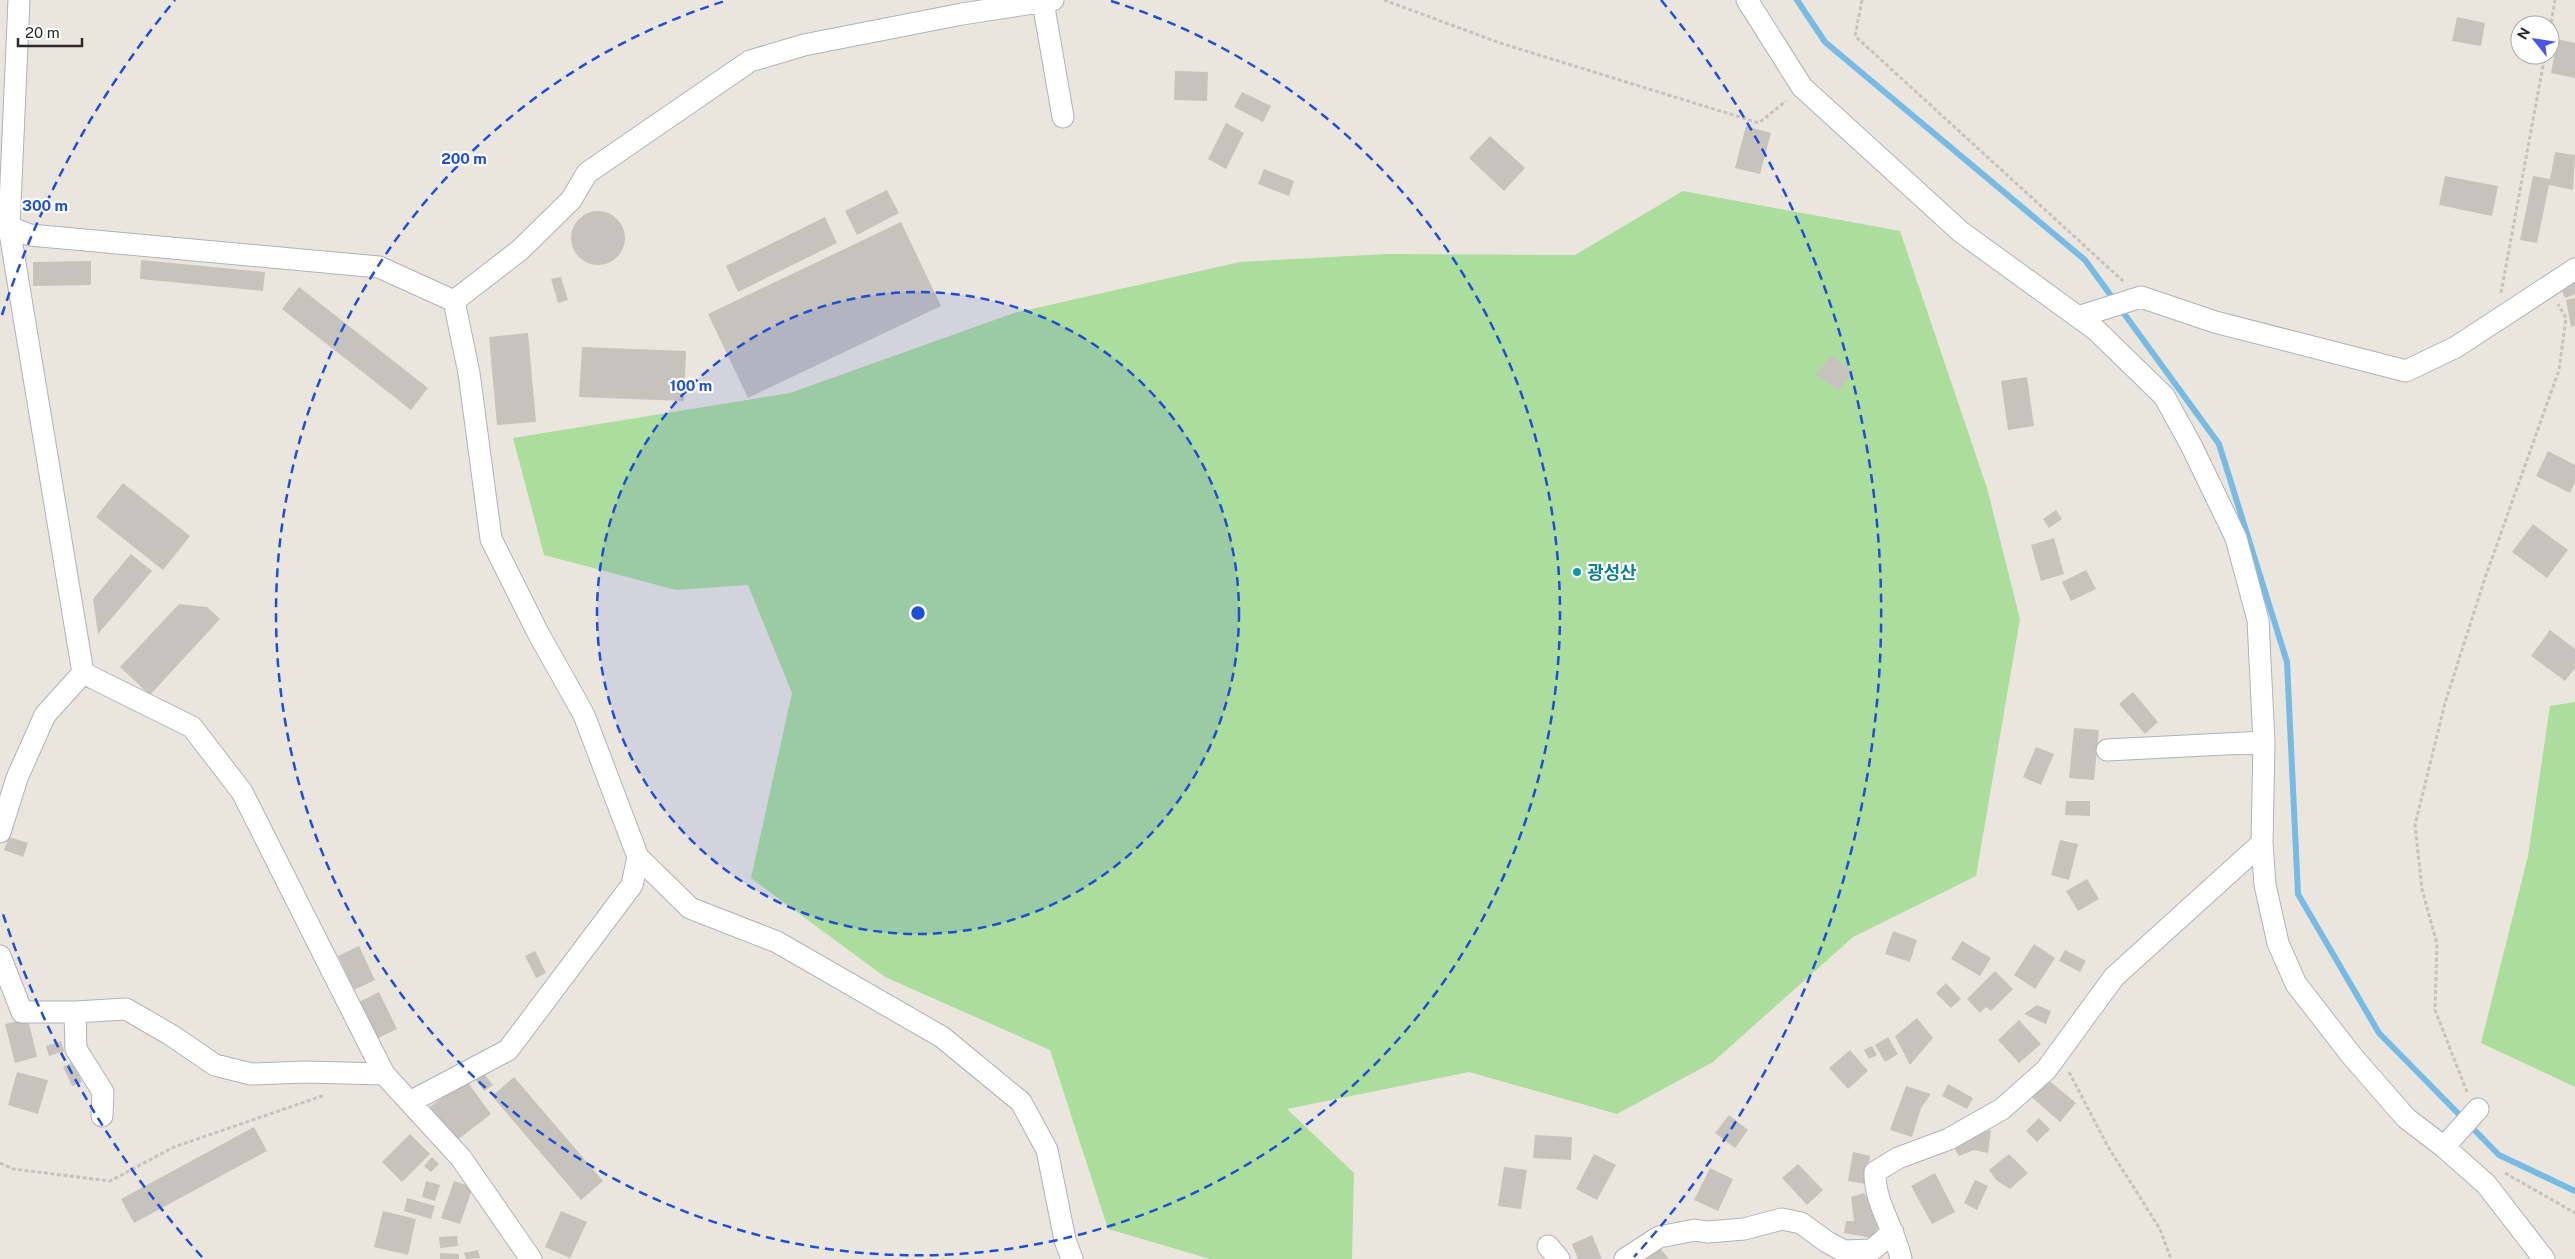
<svg xmlns="http://www.w3.org/2000/svg" width="2575" height="1259" viewBox="0 0 2575 1259" font-family="'Public Sans','Noto Sans KR',sans-serif">
<style>
.green{fill:#abdd9d}
.lines{fill:none;stroke-linecap:round;stroke-linejoin:round}
.stream{stroke:#77bbe5;stroke-width:6}
.building{fill:#c6c3bc}
.minor-casing{stroke:#b0b1bc;stroke-width:23}
.path{stroke:#c3c3c3;stroke-width:3;stroke-dasharray:4 2.5;stroke-linecap:butt}
.minor{stroke:#fff;stroke-width:21}
.ring{fill:none;stroke:#1d4ed8;stroke-width:2.5;stroke-dasharray:9 6}
.culture-dot{fill:#0f9aa8;stroke:#fff;stroke-width:2}
.labels{text-anchor:middle;dominant-baseline:central;stroke-width:4.5;stroke-linejoin:round;paint-order:stroke}
.culture-label{font-size:18px;font-weight:bold;fill:#0d838f;stroke:#fff;text-anchor:start}
.centre{fill:#1d4ed8;stroke:#fff;stroke-width:2.5}
.ring-label{font-size:15px;text-anchor:middle;font-weight:bold;fill:#1d4ed8;stroke:#fff;stroke-width:4.5;stroke-linejoin:round;paint-order:stroke}
</style>
<rect width="100%" height="100%" fill="#ebe6dd"/>
<path class="green" d="M1683,191L1900,231L1987,488L2020,619L1976,876L1853,937L1713,1062L1617,1114L1469,1072L1287,1109L1354,1173L1352,1259H1210L1108,1229L1050,1050L885,977L751,878L792,693L748,585L676,590L544,555L513,438L790,393L1014,313L1240,262L1387,254L1575,255Z
M2575,702V1087L2481,1043L2528,856L2550,706Z"/>
<g class="lines">
<path class="stream" d="M1797,0L1825,42L2085,260L2219,444L2287,662L2298,894L2379,1033L2499,1155L2575,1191"/>
</g>
<path class="building" d="M2457,17L2485,23L2481,46L2452,41Z
M2557,39L2575,43V78L2551,73Z
M1175,71L1208,72L1207,101L1174,100Z
M1242,92L1271,106L1263,122L1234,107Z
M1226,123L1244,133L1226,169L1208,159Z
M1746,126L1771,133L1760,174L1735,168Z
M1490,136L1525,168L1504,191L1469,158Z
M2555,152L2575,155L2573,190L2549,185L2537,243L2520,240L2533,176L2550,179Z
M1264,169L1294,181L1289,196L1258,184Z
M2445,176L2498,186L2492,216L2439,205Z
M887,190L899,213L857,235L845,211Z
M571 238a27 27 0 1 1 54 0a27 27 0 1 1-54 0Z
M825,217L837,243L738,292L726,266Z
M901,222L941,306L748,398L708,314Z
M141,260L265,272L263,291L140,279Z
M91,261V285L33,286V262Z
M561,277L568,300L558,303L551,279Z
M2575,280V294L2565,298L2560,287Z
M299,287L428,388L411,410L282,309Z
M2575,298V326L2571,327L2566,300Z
M528,333L536,422L497,425L489,337Z
M582,347L686,351L684,401L579,397Z
M1831,355L1853,371L1839,391L1816,375Z
M2027,377L2034,426L2008,430L2001,381Z
M2548,451L2575,465V482L2570,493L2536,476Z
M123,483L190,536L163,570L96,517Z
M2056,510L2062,519L2049,528L2043,519Z
M2533,524L2568,550L2547,578L2512,552Z
M2054,538L2064,574L2041,581L2031,545Z
M131,554L152,571L98,634L93,599Z
M2086,570L2096,589L2071,601L2062,582Z
M179,604L207,607L220,619L150,695L120,667Z
M2550,630L2575,649V668L2565,681L2531,656Z
M2133,692L2158,722L2145,734L2119,704Z
M2074,728L2099,730L2094,780L2069,778Z
M2036,747L2054,754L2041,785L2023,777Z
M2066,801H2090V816L2065,815Z
M9,837L28,843L23,857L4,850Z
M2060,840L2078,844L2069,880L2051,875Z
M2087,879L2099,899L2078,911L2066,891Z
M1893,931L1917,940L1910,962L1885,954Z
M1962,941L1991,958L1980,976L1951,959Z
M2034,944L2055,958L2035,989L2014,975Z
M359,946L375,980L354,990L338,956Z
M2065,950L2086,961L2080,972L2059,961Z
M535,951L546,973L536,978L525,956Z
M1995,971L2013,989L1991,1011L1986,1007L1980,1013L1967,999Z
M1946,983L1961,999L1951,1008L1936,993Z
M379,992L397,1029L374,1040L357,1003Z
M2037,1005L2051,1011L2046,1024L2024,1014Z
M1917,1018L1933,1038L1910,1065L1895,1036Z
M28,1019L37,1057L15,1063L5,1024Z
M2019,1020L2041,1044L2019,1063L1998,1040Z
M1888,1037L1898,1054L1885,1062L1875,1045Z
M61,1041L64,1051L49,1056L46,1046Z
M1872,1046L1877,1055L1869,1059L1864,1050Z
M1850,1050L1868,1071L1848,1089L1829,1068Z
M73,1062L82,1082L72,1086L63,1067Z
M482,1071L493,1085L484,1091L474,1078Z
M17,1072L48,1080L38,1114L8,1105Z
M514,1077L603,1181L581,1200L492,1096Z
M2045,1077L2076,1103L2060,1122L2029,1095Z
M466,1080L491,1114L456,1141L427,1109Z
M1948,1084L1973,1098L1967,1109L1942,1096Z
M1906,1086L1931,1094L1921,1108L1912,1137L1890,1130Z
M1729,1115L1748,1130L1735,1148L1715,1133Z
M2039,1118L2050,1129L2037,1142L2026,1131Z
M254,1127L267,1151L134,1223L121,1199Z
M1991,1130L1988,1153L1974,1150L1959,1156L1952,1145L1970,1134Z
M410,1134L430,1154L402,1182L382,1162Z
M1535,1135L1572,1137L1571,1160L1533,1158Z
M1853,1152L1870,1156L1865,1184L1848,1181Z
M1594,1154L1616,1165L1597,1200L1576,1189Z
M2009,1154L2028,1173L2010,1189L1996,1180L1989,1170Z
M432,1157L439,1164L431,1172L424,1166Z
M1798,1164L1823,1190L1807,1205L1782,1178Z
M1504,1167L1527,1170L1521,1209L1498,1206Z
M1710,1168L1733,1179L1718,1211L1694,1200Z
M1935,1173L1955,1212L1932,1224L1911,1186Z
M1975,1180L1988,1186L1977,1210L1964,1203Z
M426,1181L440,1185L435,1201L422,1197Z
M454,1181L473,1187L460,1224L441,1218Z
M1864,1193L1881,1223L1872,1238L1844,1233L1846,1221H1854L1851,1197Z
M407,1198L435,1206L431,1219L404,1211Z
M383,1211L416,1219L408,1255L374,1247Z
M561,1211L587,1222L570,1258L545,1247Z
M1592,1235L1602,1259H1578L1572,1244Z
M457,1236L458,1246L440,1248L439,1237Z
M1656,1243L1669,1259H1644Z
M478,1250L480,1258L466,1259L464,1253Z
M440,1253L459,1254V1259H440Z"/>
<g class="lines">
<defs>
<path id="minor" d="M19,0L9,227L83,673
M1747,0L1802,87L1961,232L2096,330L2164,396L2191,445L2236,538L2258,620L2264,742L2262,843L2265,885L2278,943L2296,984L2352,1056L2406,1118L2444,1147L2486,1184L2544,1259
M1043,2L1063,117
M9,227L30,235L379,267L454,301
M454,301L469,373L491,539L537,631L584,715L638,857L690,908L777,942L942,1037L1021,1102L1047,1150L1065,1240L1072,1259
M454,301L520,250L571,200L587,173L750,61L804,45L962,14L1053,0
M2078,317L2141,297L2215,322L2406,371L2456,347L2575,269
M83,673L192,727L242,792L384,1074L461,1158L531,1259
M2107,750L2264,742
M0,832L17,778L45,715L83,673
M0,956L22,1012H75L76,1049L103,1092L102,1116
M75,1012L126,1009L171,1035L215,1065L251,1074L305,1072L384,1074
M410,1102L508,1050L632,885L638,857
M2444,1147L2478,1109
M1548,1246L1559,1259
M1625,1259L1659,1237L1695,1230L1707,1232L1744,1229L1782,1219L1801,1223L1827,1242L1844,1251L1872,1250L1893,1232
M1901,1259C1895,1229 1874,1203 1875,1172L1898,1158L1949,1139L2002,1109L2046,1070L2114,977L2262,843"/>
</defs>
<use href="#minor" class="minor-casing"/>
<path class="path" d="M1384,0L1500,43L1759,123L1786,101
M1862,0L1855,36L2123,281
M2550,29L2555,0
M2501,293L2545,55
M2069,1072L2107,1145L2160,1229L2171,1259
M2467,1092L2435,1010L2437,944L2422,889L2415,825L2445,703L2485,578L2559,370L2566,318L2558,304
M0,1163L13,1169L110,1181L174,1147L325,1095
M2505,1173L2575,1213"/>
<use href="#minor" class="minor"/>
</g>
<circle cx="918" cy="613" r="321" fill="#1d4ed8" fill-opacity=".12"/>
<g class="ring">
<circle cx="918" cy="613" r="321"/>
<path d="M1111 1A642 642 0 1 1 725 1"/>
<path d="M202 1257A963 963 0 0 1 2 911M2 315A963 963 0 0 1 175 0M1661 0A963 963 0 0 1 1634 1257"/>
</g>
<circle class="culture-dot" cx="1577" cy="572" r="5"/>
<g class="labels">
<g class="culture-label">
<text x="1587" y="572">광성산</text>
</g>
</g>
<circle cx="918" cy="613" r="8" class="centre"/>
<g class="ring-label">
<text x="464" y="164">200 m</text>
<text x="45" y="211">300 m</text>
<text x="691" y="391">100 m</text>
</g>
<g transform="translate(2535 40) rotate(300)"><circle r="24" fill="#ffffff" stroke="#aaaaaa"/>
<path d="M0-4L9 19L0 12L-9 19Z" fill="#4854ec"/>
<text y="-8" font-size="14" font-weight="bold" text-anchor="middle" fill="#2a2a2a">N</text>
</g>
<path d="M18 38v8h64v-8" fill="none" stroke="#2a2a2a" stroke-width="2.5"/>
<text x="25" y="38" font-size="15" fill="#2a2a2a" stroke="#ffffff" stroke-width="4" paint-order="stroke">20 m</text>
</svg>
